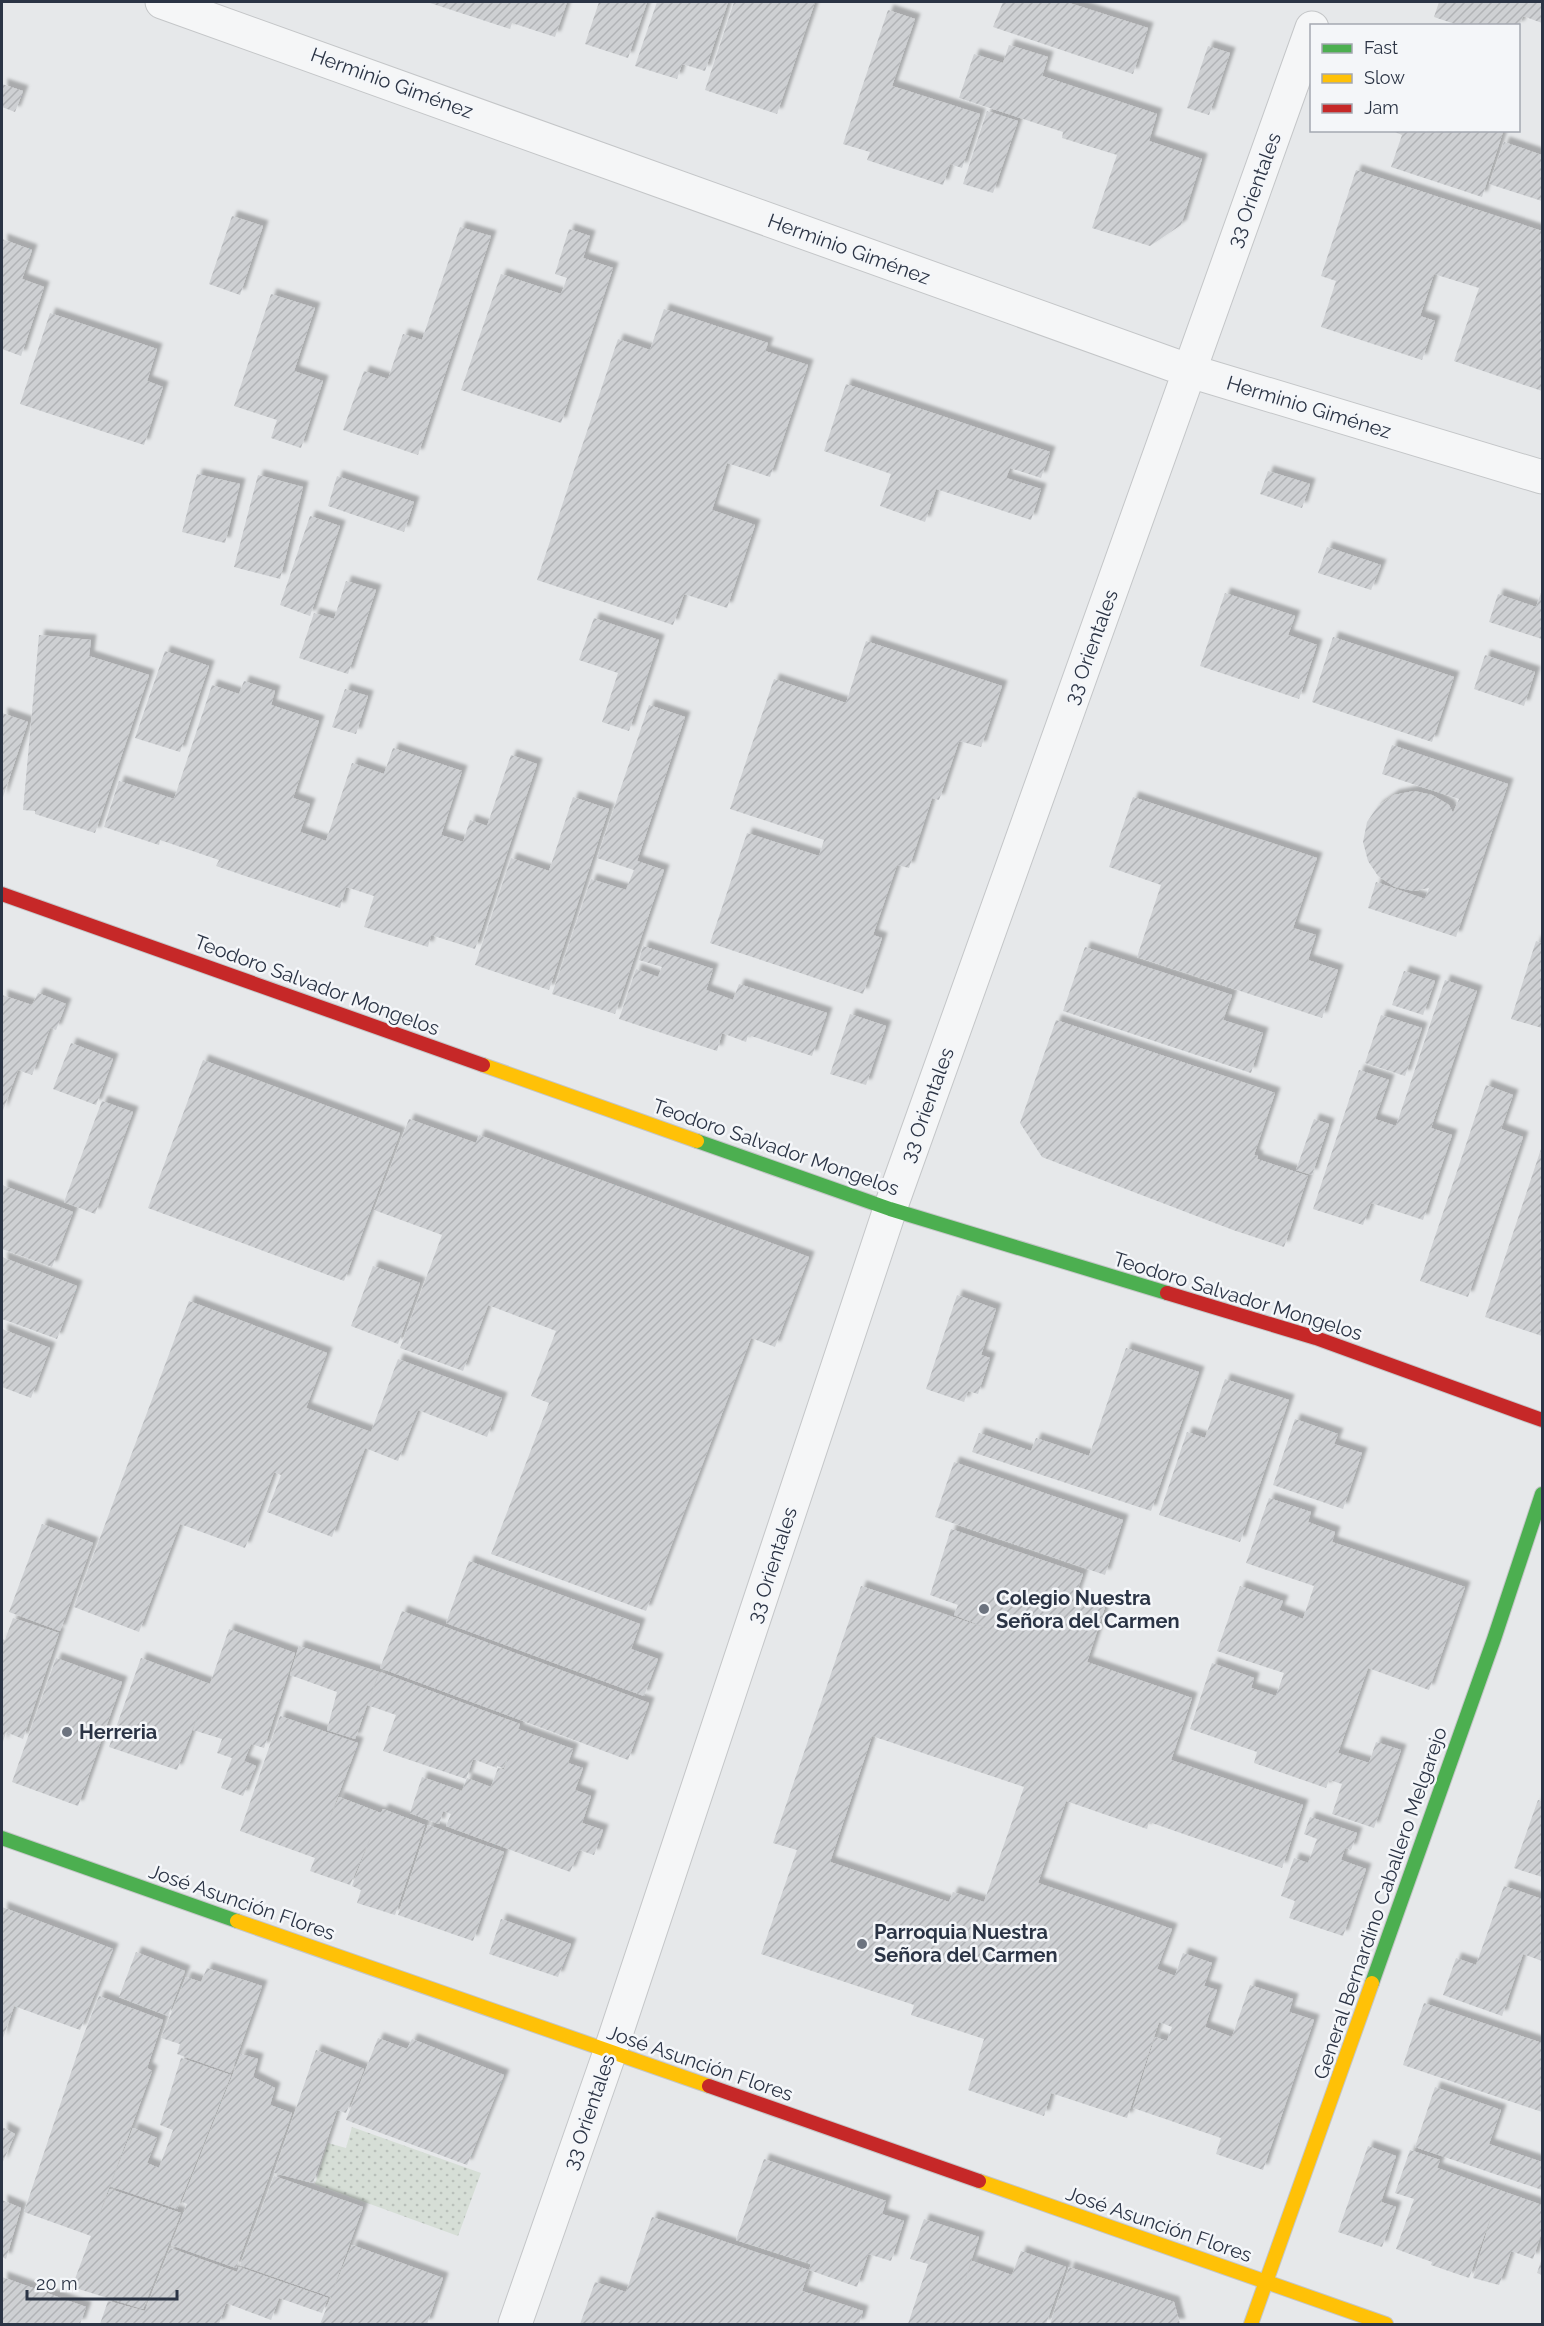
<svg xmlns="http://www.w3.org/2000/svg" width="1544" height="2326" viewBox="0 0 1544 2326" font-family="Raleway,sans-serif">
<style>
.garden{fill:url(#garden-dots)}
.building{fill:url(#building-hatch);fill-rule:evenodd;filter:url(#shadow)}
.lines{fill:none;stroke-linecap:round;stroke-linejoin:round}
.street-casing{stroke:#c4c6c8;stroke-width:35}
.fast-casing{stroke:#c4c6c8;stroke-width:16}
.slow-casing{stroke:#c4c6c8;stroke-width:16}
.jam-casing{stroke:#c4c6c8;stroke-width:16}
.street{stroke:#f5f6f7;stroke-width:33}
.fast{stroke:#4caf50;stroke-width:14}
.slow{stroke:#ffc107;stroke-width:14}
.jam{stroke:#c62828;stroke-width:14}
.poi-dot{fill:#6c737f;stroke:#f4f6f9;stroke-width:2}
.labels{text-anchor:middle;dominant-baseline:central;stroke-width:5;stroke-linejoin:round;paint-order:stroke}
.street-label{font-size:20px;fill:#2b3445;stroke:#f4f6f9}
.poi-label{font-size:20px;font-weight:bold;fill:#2b3445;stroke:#f4f6f9;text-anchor:start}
</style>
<defs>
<pattern id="garden-dots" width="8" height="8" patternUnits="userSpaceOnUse" patternTransform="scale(1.5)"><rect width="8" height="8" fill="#d6ded6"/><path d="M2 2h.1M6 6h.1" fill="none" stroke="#b8bfb9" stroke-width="1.8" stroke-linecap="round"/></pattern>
<pattern id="building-hatch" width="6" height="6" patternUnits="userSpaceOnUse" patternTransform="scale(1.5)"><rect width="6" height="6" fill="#ced0d3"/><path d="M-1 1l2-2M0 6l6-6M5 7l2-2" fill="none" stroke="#b1b3b6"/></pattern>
<filter id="shadow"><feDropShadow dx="5.5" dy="-5.5" stdDeviation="1.5" flood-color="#0004"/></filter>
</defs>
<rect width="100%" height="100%" fill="#e6e8ea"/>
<path class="garden" d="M352,2127L481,2173L458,2236L315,2184L328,2143L346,2148Z"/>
<path class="building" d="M427,2H567L555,37L512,23L510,29Z
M599,2H647L628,58L585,44Z
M657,2H728L705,71L682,64L677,79L635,66Z
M734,2H815L777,114L705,90Z
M1003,2H1066L1148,28L1133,74L993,27Z
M1439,2H1542V23L1523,16L1519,26H1461L1434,17Z
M888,10L915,19L892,86L980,114L962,168L950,164L943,185L867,160L870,152L843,144Z
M1009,45L1048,57L1042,76L1157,114L1149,141L1202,159L1181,225L1150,246L1092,228L1117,155L1062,138L1063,132L959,98L974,54L1003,63Z
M1208,46L1230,53L1209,115L1187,108Z
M2,84L23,91L15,112L2,107Z
M987,111L1018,121L993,193L963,184Z
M1497,130L1503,132L1482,197L1391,167L1402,135L1390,130Z
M1504,142L1542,155V201L1489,184Z
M1356,170L1542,231V391L1454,361L1479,288L1434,274L1420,316L1435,321L1422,360L1321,327L1336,281L1321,276Z
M232,216L263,226L240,295L209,284Z
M460,227L491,236L418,455L343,430L364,371L388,379L403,334L422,340Z
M569,229L590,236L583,258L613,268L561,423L461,390L501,274L561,294L567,278L555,274Z
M2,239L32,250L22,279L44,287L21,356L2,349Z
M271,294L315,308L294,371L323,381L301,448L271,438L277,420L234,406Z
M664,309L768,343L765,351L808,365L770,477L727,463L712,510L755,525L727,608L684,594L673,625L537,580L618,339L650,350Z
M50,313L157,349L147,381L163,387L144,445L20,404Z
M846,384L1050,452L1041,478L1010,468L1006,478L1041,489L1031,520L936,489L925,522L880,506L891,474L824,451Z
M1268,471L1310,484L1302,508L1260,494Z
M197,474L240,484L225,543L182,532Z
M258,475L303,487L280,579L234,567Z
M337,476L414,502L404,532L328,506Z
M310,516L340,526L310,616L280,605Z
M1327,547L1381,565L1371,590L1318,573Z
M346,581L376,590L348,674L299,658L314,613L334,619Z
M1542,590V639L1489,622L1498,594L1536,607Z
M1225,593L1295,616L1288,635L1317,645L1299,699L1200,666Z
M594,618L659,640L629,731L602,722L618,673L579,660Z
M39,635L91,640L89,656L149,675L95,833L35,814V811L23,810Z
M1333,637L1454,677L1432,742L1312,702Z
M866,641L1002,686L981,747L959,741L939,800L932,798L909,868L897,865L873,935L882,938L863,994L710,943L747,833L819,856L824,840L730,809L774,679L846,703Z
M165,651L209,666L180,752L135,738Z
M1485,655L1535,672L1524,706L1474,689Z
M244,681L275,691L271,705L319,721L293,798L310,804L300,832L326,841L352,763L384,774L393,748L462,771L441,835L463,842L470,820L487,826L511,755L537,764L475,949L431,935L428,947L364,927L374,896L346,887L340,908L216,866L219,860L160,840L159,845L104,827L119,781L174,799L212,685L239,694Z
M345,689L368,696L356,734L332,727Z
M649,705L685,717L637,861L664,870L615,1014L552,994L591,879L626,890L634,870L597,858Z
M2,713L28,722L2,800Z
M1392,745L1508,784L1456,937L1368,908L1376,882L1425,899L1429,888L1414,891L1395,887L1378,876L1368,861L1363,842L1367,822L1378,806L1394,795L1414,791L1432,795L1449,805L1453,813L1459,799L1382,774Z
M573,797L609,809L549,990L475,965L511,858L549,871Z
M1133,797L1317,858L1293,928L1316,935L1308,960L1338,970L1322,1018L1137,957L1161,885L1109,867Z
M1536,941L1542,943V1028L1511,1019Z
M643,946L713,969L706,990L733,1000L739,984L827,1013L812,1056L748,1035L746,1042L722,1033L717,1051L619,1019L636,969L658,977L662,967L639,960Z
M1085,947L1232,995L1223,1020L1263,1033L1251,1073L1063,1011Z
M1404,971L1435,981L1423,1015L1392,1005Z
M1445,980L1477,991L1431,1128L1452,1135L1423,1220L1371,1203L1363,1225L1313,1209L1359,1070L1389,1080L1375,1119L1396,1126Z
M38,993L66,1004L56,1030L50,1028L32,1075L18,1070L2,1113V995L32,1005Z
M850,1014L886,1026L866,1085L830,1074Z
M1381,1015L1422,1028L1405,1076L1365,1063Z
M1056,1020L1275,1093L1254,1155L1258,1156L1257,1159L1308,1176L1284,1247L1233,1230L1042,1157L1020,1123Z
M71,1043L113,1059L96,1105L53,1089Z
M203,1060L400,1133L344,1281L148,1208Z
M1486,1085L1513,1095L1501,1129L1523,1137L1468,1297L1420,1281Z
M102,1101L133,1112L95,1214L64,1202Z
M409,1119L476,1143L479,1135L809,1257L775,1347L751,1338L646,1611L491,1554L549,1403L531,1396L556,1331L488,1305L463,1371L400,1348L442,1235L374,1210Z
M1314,1119L1329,1124L1312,1175L1296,1170Z
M1542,1146V1336L1485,1317Z
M2,1185L73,1212L52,1267L2,1249Z
M2,1257L77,1286L57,1339L2,1319Z
M373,1266L420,1283L398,1344L351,1326Z
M957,1295L996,1309L981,1355L990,1358L978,1394L968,1391L964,1402L926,1389Z
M189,1301L327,1353L306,1408L371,1432L398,1359L502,1398L487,1437L418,1410L398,1461L365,1448L332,1537L267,1512L281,1475L274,1472L245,1548L180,1524L139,1632L74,1607Z
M2,1329L50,1348L31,1398L2,1387Z
M1126,1348L1199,1372L1151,1511L972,1452L979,1433L1031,1451L1036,1438L1089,1456Z
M1225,1379L1289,1400L1240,1542L1159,1515L1187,1432L1205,1438Z
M1295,1419L1338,1434L1334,1444L1362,1453L1343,1509L1273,1485Z
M954,1462L1123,1520L1105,1575L935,1517Z
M1269,1498L1311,1512L1308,1522L1335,1532L1332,1542L1465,1587L1429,1690L1368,1668L1338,1753L1369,1763L1376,1742L1401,1750L1374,1828L1332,1814L1342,1784L1329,1780L1326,1788L1254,1763L1257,1752L1190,1729L1212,1663L1254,1678L1251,1688L1276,1696L1284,1673L1217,1651L1240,1586L1283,1601L1279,1610L1303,1619L1314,1586L1246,1563Z
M42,1524L93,1543L60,1631L9,1612Z
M951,1529L1083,1574L1075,1597L1105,1607L1087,1662L1192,1698L1171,1760L1303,1805L1282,1868L1149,1822L1147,1829L1066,1801L1038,1883L1172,1929L1157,1969L1175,1976L1183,1953L1212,1963L1204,1986L1217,1990L1205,2027L1232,2037L1250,1985L1293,1999L1289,2012L1314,2020L1263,2170L1216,2154L1221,2138L1133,2108L1155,2037L1167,2041L1172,2027L1159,2022L1127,2118L1051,2093L1044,2116L968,2090L984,2039L911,2015L914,2005L761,1954L797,1850L773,1843L861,1586L992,1630L954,1615L958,1605L930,1595ZM872,1736L1024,1787L984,1902L953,1892L949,1902L830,1862Z
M469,1561L640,1624L631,1649L658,1659L644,1696L446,1623Z
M402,1611L649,1703L628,1760L380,1668Z
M13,1618L59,1633L23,1739L6,1732L2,1745V1639L5,1640Z
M229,1629L295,1653L264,1748L251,1744L244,1761L256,1766L243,1796L221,1788L232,1758L217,1753L222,1739L193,1730L204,1699L177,1770L109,1747L141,1658L210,1684Z
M299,1646L379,1672L368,1702L380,1672L520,1724L518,1729L573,1749L568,1763L583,1768L575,1790L591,1796L582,1823L603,1830L594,1855L579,1850L570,1872L446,1826L451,1814L443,1811L439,1824L410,1813L422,1777L462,1791L467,1778L491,1787L498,1768L506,1770L504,1769L511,1750L503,1768L497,1766V1768L473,1759L466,1779L383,1751L396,1715L367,1705L355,1739L327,1730L337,1692L290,1675Z
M56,1658L122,1682L78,1806L12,1782Z
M280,1716L358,1743L327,1825L339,1797L381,1813L383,1809L425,1825L395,1915L357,1903L361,1890L352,1886L374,1829L350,1885L310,1871L315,1858L240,1831Z
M1538,1800L1542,1801V1877L1514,1868Z
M1310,1817L1357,1833L1351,1850L1345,1848L1341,1860L1366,1869L1343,1936L1289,1918L1295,1901L1281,1896L1294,1858L1308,1863L1317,1839L1304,1834Z
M428,1825L504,1852L473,1941L398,1915Z
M1504,1886L1542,1899V1961L1523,1954L1502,2016L1443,1995L1456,1958L1476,1965Z
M2,1907L113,1949L80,2030L14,2006L2,2041Z
M501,1919L571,1944L558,1977L489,1954Z
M136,1952L185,1971L168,2016L119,1997Z
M207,1968L262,1986L231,2073L177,2054L180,2044L161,2038L186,1977L201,1982Z
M99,1996L163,2020L147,2068L152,2071L96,2223L110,2189L181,2213L143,2309L72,2287L91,2236L24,2212L84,2034Z
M1424,2003L1542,2043V2112L1403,2065Z
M378,2038L407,2049L412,2039L504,2075L467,2165L346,2120Z
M316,2050L364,2069L346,2113L337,2110L313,2183L274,2173Z
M241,2054L258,2059L253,2077L275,2088L270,2105L292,2113L236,2268L171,2245L187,2204L182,2202Z
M181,2058L231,2075L177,2209L110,2186L133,2128L157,2138L147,2163L159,2168L173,2130L160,2125Z
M1435,2087L1501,2110L1489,2144L1542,2162V2190L1415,2147Z
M2,2127L15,2134L2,2164Z
M1368,2146L1396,2156L1381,2202L1396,2207L1382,2247L1338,2232Z
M1410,2150L1440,2160L1437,2168L1542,2205V2231L1533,2259L1511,2251L1499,2285L1473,2278L1494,2208L1469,2278L1431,2265L1432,2262L1396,2249L1414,2199L1395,2193Z
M764,2159L886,2201L882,2214L904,2221L891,2261L868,2254L857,2287L809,2270L811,2264L736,2240Z
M274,2176L363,2207L331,2295L352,2245L443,2278L427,2324H320L331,2297L240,2265Z
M2,2200L21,2208L6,2259L2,2257Z
M652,2217L809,2270L802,2291L863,2311L859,2324H580L595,2282L626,2292Z
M924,2219L979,2237L959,2298L972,2261L1012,2275L1021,2251L1066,2267L1046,2324H908L928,2264L910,2259Z
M170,2248L237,2272L239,2267L328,2298L322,2313L279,2298L271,2320L226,2303L219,2324H100L108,2301L145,2311Z
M1542,2258V2275L1537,2273Z
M1069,2267L1174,2302L1180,2324H1050Z
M2,2277L86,2307L80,2324H2Z"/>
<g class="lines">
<defs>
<path id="street" d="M162,2L1190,371L1542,477
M515,2324L610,2052L890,1209L1312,28"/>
<path id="fast" d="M697,1141L890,1209L1167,1293
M2,1838L237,1921
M1372,1983L1494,1639L1542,1494"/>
<path id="slow" d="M483,1065L697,1141
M237,1921L709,2086
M979,2181L1386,2324
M1251,2324L1372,1983"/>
<path id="jam" d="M2,894L483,1065
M1167,1293L1316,1338L1542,1420
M709,2086L979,2181"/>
</defs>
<use href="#street" class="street-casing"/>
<use href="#fast" class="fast-casing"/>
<use href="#slow" class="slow-casing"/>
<use href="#jam" class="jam-casing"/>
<use href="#street" class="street"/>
<use href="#fast" class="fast"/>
<use href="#slow" class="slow"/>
<use href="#jam" class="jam"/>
</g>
<g class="poi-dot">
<circle cx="984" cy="1609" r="6"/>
<circle cx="67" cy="1732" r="6"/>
<circle cx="862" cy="1944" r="6"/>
</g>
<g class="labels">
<g class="street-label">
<text transform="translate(392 83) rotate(20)">Herminio Giménez</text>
<text transform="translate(1254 190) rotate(-70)">33 Orientales</text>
<text transform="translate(849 249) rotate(20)">Herminio Giménez</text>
<text transform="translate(1309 407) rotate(17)">Herminio Giménez</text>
<text transform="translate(1091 647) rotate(-70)">33 Orientales</text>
<text transform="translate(317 985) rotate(20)">Teodoro Salvador Mongelos</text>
<text transform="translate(927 1105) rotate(-70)">33 Orientales</text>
<text transform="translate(776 1147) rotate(19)">Teodoro Salvador Mongelos</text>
<text transform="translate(1238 1296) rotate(17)">Teodoro Salvador Mongelos</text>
<text transform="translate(772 1565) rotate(-72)">33 Orientales</text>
<text transform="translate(242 1902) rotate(19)">José Asunción Flores</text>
<text transform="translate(1380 1903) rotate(-71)">General Bernardino Caballero Melgarejo</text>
<text transform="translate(700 2063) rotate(19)">José Asunción Flores</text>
<text transform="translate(589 2112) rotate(-71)">33 Orientales</text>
<text transform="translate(1159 2224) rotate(19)">José Asunción Flores</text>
</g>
<g class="poi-label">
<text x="996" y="1598">Colegio Nuestra<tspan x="996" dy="23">Señora del Carmen</tspan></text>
<text x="79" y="1732">Herreria</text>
<text x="874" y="1932">Parroquia Nuestra<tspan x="874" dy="23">Señora del Carmen</tspan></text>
</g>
</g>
<rect width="1544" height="2326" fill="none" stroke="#2b3445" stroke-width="6"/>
<rect x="1310" y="24" width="210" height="108" fill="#f4f6f9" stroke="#a4a8b1" stroke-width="1.5"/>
<rect x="1322" y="44" width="30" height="9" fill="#4caf50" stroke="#a4a8b1" stroke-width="1.5"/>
<text x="1364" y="54" font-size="18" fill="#2b3445">Fast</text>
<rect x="1322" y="74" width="30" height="9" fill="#ffc107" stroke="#a4a8b1" stroke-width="1.5"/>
<text x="1364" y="84" font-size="18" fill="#2b3445">Slow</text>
<rect x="1322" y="104" width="30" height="9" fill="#c62828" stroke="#a4a8b1" stroke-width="1.5"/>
<text x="1364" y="114" font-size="18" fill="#2b3445">Jam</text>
<path d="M27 2290v9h150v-9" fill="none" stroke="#2b3445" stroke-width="3"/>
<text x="36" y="2290" font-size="18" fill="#2b3445" stroke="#f4f6f9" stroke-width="4.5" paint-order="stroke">20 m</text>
</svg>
